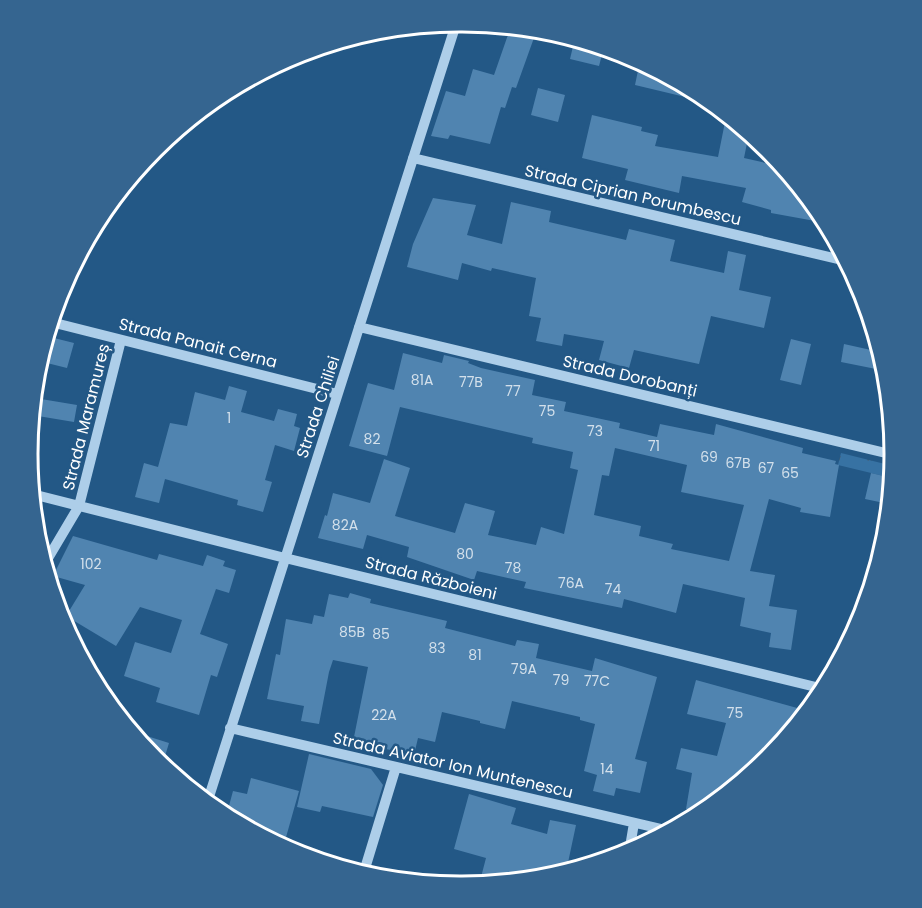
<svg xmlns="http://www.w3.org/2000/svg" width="922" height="908" viewBox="0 0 922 908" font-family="Poppins,sans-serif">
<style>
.grass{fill:url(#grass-tufts)}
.building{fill:#5084b0;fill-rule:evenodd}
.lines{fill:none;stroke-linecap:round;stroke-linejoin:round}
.minor{stroke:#adcee9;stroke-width:10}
.labels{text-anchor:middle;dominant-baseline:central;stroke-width:5;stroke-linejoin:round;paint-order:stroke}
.number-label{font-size:14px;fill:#d3e0eb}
.street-label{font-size:16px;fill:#fff;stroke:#235886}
.rim{fill:none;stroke:#fff;stroke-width:3}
</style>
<defs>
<pattern id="grass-tufts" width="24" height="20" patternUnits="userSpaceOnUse" patternTransform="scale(1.5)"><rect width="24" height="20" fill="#3772a3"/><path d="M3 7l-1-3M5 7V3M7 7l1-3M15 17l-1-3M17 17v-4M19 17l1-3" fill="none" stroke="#445b6f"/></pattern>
</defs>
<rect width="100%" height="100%" fill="#235886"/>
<path class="grass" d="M841,453L893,466L892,478L838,465Z"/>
<path class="building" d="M511,26L535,35L516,88L512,87L505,108L501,107L490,144L450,135L448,139L431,136L446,91L465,96L473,69L494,75Z
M575,38L604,47L599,66L570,59Z
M640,61L702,94L704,96L702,101L635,85Z
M538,88L565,95L558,122L531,115Z
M592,115L642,127L641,131L658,135L655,146L718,157L725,122L738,124L749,133L744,158L783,167L821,214L826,223L771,213V210L742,202L746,188L682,176L679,193L625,180L628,169L582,158Z
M433,198L476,205L467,235L502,244L511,202L551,211L549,222L626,240L629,229L675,240L670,261L724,273L728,251L746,255L739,290L771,297L764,328L711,316L699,364L634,350L629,368L599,360L604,341L564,334L562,346L536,341L541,318L529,316L536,278L492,268L491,271L462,263L458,280L407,267L413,244Z
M46,336L74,343L67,368L39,361Z
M791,339L811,344L801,385L780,380Z
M844,344L880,352L886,371L841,362Z
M403,353L442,363L444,355L469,361L468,363L481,368L535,380L532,395L566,402L564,411L620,423L619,428L657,437L660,424L714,435L716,424L803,448L802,453L836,461L835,464L839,465L830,517L800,512L801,508L769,499L750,571L775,575L769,606L797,610L791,650L769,647L771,633L740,626L745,598L683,584L676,613L624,599L622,608L524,588L526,582L477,571L474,580L407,557L409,547L367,535L363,549L318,538L325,515L327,516L333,493L370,503L384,459L410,468L395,516L455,533L465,503L495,511L488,535L536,545L541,527L564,534L578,470L570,468L573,452L532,443L533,438L400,407L387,456L349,446L368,383L394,390ZM615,448L687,465L681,492L744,505L729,561L671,549L673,544L639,536L641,526L594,515L602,475L609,476Z
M229,386L247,391L241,412L274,421L278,409L297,414L294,426L300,428L294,451L275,445L265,480L272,482L263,512L237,505L238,500L165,479L159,503L135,497L144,463L158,467L170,423L187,426L195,392L225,400Z
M35,398L77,405L74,422L32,415Z
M871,473L892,478L889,504L865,499Z
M73,536L157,560L159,554L203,566L207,555L225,561L223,566L236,570L229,593L216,589L200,634L228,644L217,677L211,675L199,715L156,702L160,688L124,676L135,642L171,653L182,620L140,607L116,646L66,616L85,585L53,576Z
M350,593L371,599L370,603L447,621L445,628L515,646L517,640L539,644L536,658L592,671L595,658L657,677L635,759L647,762L640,793L616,788L614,796L593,791L597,775L584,771L595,724L580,720V717L512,701L505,729L480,723V721L442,712L435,742L418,738L414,755L353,742L368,667L333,660L329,672L319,724L301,721L304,706L267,699L276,654L280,655L286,619L312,624L314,615L324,617L329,594L348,598Z
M696,680L808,711L767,760L704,812L686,809L692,773L676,769L681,748L717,756L726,723L687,714Z
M131,731L169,743L162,766L155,760Z
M309,754L371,769L383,785L373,817L322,806L320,812L297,807Z
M251,778L299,791L283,848L226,817L233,791L247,794Z
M469,794L516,808L511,824L547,834L550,820L576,825L566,872L545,879L491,884L480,881L486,858L454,849Z"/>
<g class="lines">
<path class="minor" d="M413,158L846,261
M51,322L337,394
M359,327L894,455
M32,494L285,558L824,689
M44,565L79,506L121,340
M230,728L670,831
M207,803L457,21
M629,853L634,823
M363,875L396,767"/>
</g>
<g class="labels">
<g class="number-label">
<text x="422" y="380">81A</text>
<text x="471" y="382">77B</text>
<text x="513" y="391">77</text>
<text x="547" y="411">75</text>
<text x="229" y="418">1</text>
<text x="595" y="431">73</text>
<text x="372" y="439">82</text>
<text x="654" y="446">71</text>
<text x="709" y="457">69</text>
<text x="738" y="463">67B</text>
<text x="766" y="468">67</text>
<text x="790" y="473">65</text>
<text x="345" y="525">82A</text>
<text x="465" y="554">80</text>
<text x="91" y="564">102</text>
<text x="513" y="568">78</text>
<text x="571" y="583">76A</text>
<text x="613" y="589">74</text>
<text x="352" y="632">85B</text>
<text x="381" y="634">85</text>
<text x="437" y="648">83</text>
<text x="475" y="655">81</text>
<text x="524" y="669">79A</text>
<text x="561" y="680">79</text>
<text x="597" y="681">77C</text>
<text x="735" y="713">75</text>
<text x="384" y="715">22A</text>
<text x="607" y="769">14</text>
</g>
<g class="street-label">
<text transform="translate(633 195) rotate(13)">Strada Ciprian Porumbescu</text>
<text transform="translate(198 343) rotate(14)">Strada Panait Cerna</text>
<text transform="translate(630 376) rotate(13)">Strada Dorobanți</text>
<text transform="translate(318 407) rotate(-72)">Strada Chiliei</text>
<text transform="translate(86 417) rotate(-76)">Strada Maramureș</text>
<text transform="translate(431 578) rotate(14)">Strada Războieni</text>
<text transform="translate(453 765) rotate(13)">Strada Aviator Ion Muntenescu</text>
</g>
</g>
<path d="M0 0H922V908H0ZM460 32H462A422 422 0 0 1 884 454V454A422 422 0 0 1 462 876H460A422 422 0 0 1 38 454V454A422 422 0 0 1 460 32Z" fill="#356590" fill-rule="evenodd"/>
<path class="rim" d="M460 32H462A422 422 0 0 1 884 454V454A422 422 0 0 1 462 876H460A422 422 0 0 1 38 454V454A422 422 0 0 1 460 32Z"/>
</svg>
